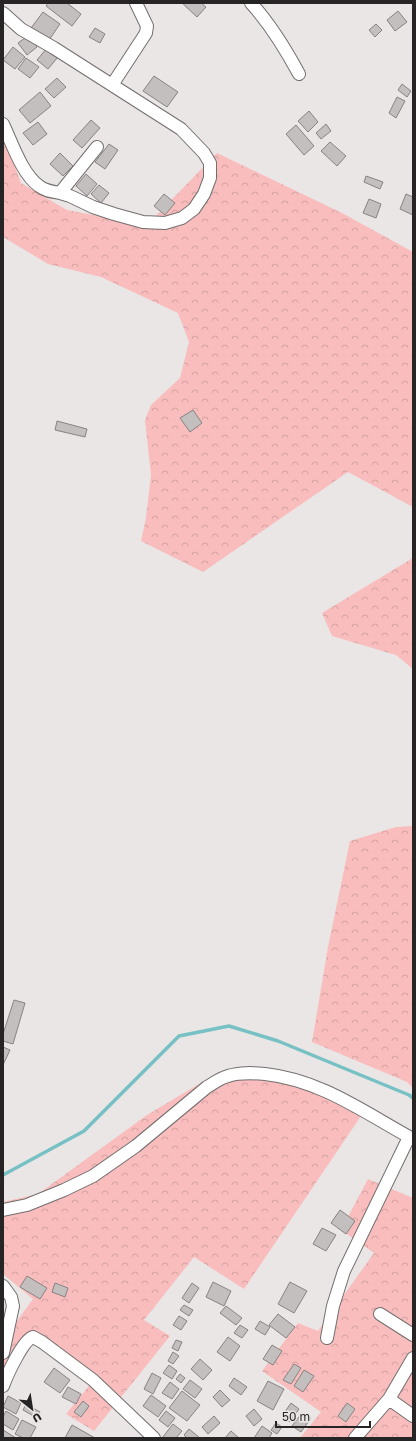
<svg xmlns="http://www.w3.org/2000/svg" width="416" height="1441" viewBox="0 0 416 1441" font-family="'Golos Text',sans-serif">
<style>
.forest{fill:url(#forest-crowns)}
.lines{fill:none;stroke-linecap:round;stroke-linejoin:round}
.stream{stroke:#77c1c5;stroke-width:3.5}
.building{fill:#c4bfbf;stroke:#878383}
.minor-casing{stroke:#736f6f;stroke-width:14}
.minor{stroke:#fff;stroke-width:12}
</style>
<defs>
<pattern id="forest-crowns" width="20" height="18" patternUnits="userSpaceOnUse"><rect width="20" height="18" fill="#f8bdbc"/><path d="M2 6a3 3 0 1 1 6 0M12 15a3 3 0 1 1 6 0" fill="none" stroke="#d4a2a1"/></pattern>
</defs>
<rect width="100%" height="100%" fill="#eae6e5"/>
<path class="forest" d="M3,135L21,183L67,210L147,225L217,153L342,213L413,252V507L348,472L203,572L141,541L146,518L151,475L145,420L151,405L180,378L189,342L178,313L101,277L48,264L3,237Z
M413,558V669L396,655L332,636L322,613Z
M413,826V1088L407,1082L312,1042L328,947L350,841L396,827Z
M245,1071L282,1074L365,1110L244,1289L194,1257L144,1320L170,1336L94,1431L66,1414L92,1382L33,1341L3,1392V1317L14,1325L33,1299L3,1274V1202L38,1194L147,1115L219,1072Z
M368,1179L413,1198V1438H300L321,1412L262,1371L298,1323L318,1331L374,1253L341,1230Z"/>
<g class="lines">
<path class="stream" d="M3,1175L84,1131L179,1036L229,1026L278,1041L409,1095L413,1098"/>
</g>
<path class="building" d="M48,3H67L81,14L72,26L46,6Z
M182,3H201L206,7L197,17Z
M398,11L407,22L395,31L387,20Z
M43,12L60,24L49,40L31,28Z
M376,24L382,30L375,37L369,30Z
M95,28L105,34L100,43L89,37Z
M29,35L37,47L27,55L18,43Z
M13,47L25,57L15,69L3,60Z
M47,48L58,57L48,69L37,60Z
M26,58L39,67L30,78L18,69Z
M154,76L178,92L167,107L143,91Z
M57,78L66,87L54,98L45,89Z
M402,84L411,91L407,97L398,90Z
M40,92L51,106L30,123L19,110Z
M397,97L405,101L396,118L389,113Z
M309,111L318,122L308,132L298,121Z
M91,120L100,128L82,148L73,140Z
M38,122L47,134L33,145L23,133Z
M326,124L331,131L321,139L316,133Z
M296,125L314,146L304,155L286,134Z
M330,142L346,156L337,166L321,151Z
M109,144L118,150L105,169L95,162Z
M60,153L73,166L63,176L50,164Z
M86,174L97,184L87,196L76,186Z
M366,176L383,182L380,189L364,182Z
M99,185L109,193L101,203L91,194Z
M164,194L175,203L165,215L154,206Z
M406,194L413,197V215L400,209Z
M369,199L381,204L376,218L363,213Z
M193,410L202,423L190,432L180,418Z
M57,421L87,429L85,437L55,430Z
M14,1000L25,1003L13,1044L3,1041V1034Z
M3,1047L10,1050L3,1065Z
M340,1210L355,1221L346,1234L331,1223Z
M322,1228L336,1235L326,1251L313,1244Z
M27,1276L47,1288L40,1299L20,1287Z
M213,1282L231,1291L224,1306L206,1297Z
M290,1282L307,1291L294,1313L278,1304Z
M55,1283L68,1288L65,1297L52,1292Z
M192,1283L199,1288L189,1303L182,1298Z
M184,1305L193,1310L189,1316L180,1310Z
M226,1306L242,1318L236,1325L220,1313Z
M278,1314L295,1327L286,1338L269,1325Z
M179,1316L187,1321L181,1330L173,1325Z
M260,1321L270,1327L265,1335L255,1329Z
M240,1325L248,1330L242,1338L234,1333Z
M228,1337L240,1346L230,1361L217,1352Z
M176,1340L182,1342L178,1351L172,1348Z
M272,1345L282,1351L273,1365L263,1359Z
M173,1352L179,1356L173,1364L168,1361Z
M200,1359L212,1370L203,1380L191,1369Z
M294,1364L301,1368L291,1384L283,1380Z
M169,1365L177,1371L172,1379L163,1373Z
M54,1368L70,1380L60,1393L44,1382Z
M304,1370L314,1376L303,1392L294,1386Z
M152,1373L161,1378L153,1394L144,1389Z
M180,1374L185,1378L181,1383L176,1379Z
M234,1378L247,1387L241,1395L229,1386Z
M190,1380L202,1389L195,1398L183,1389Z
M268,1381L284,1389L273,1410L257,1401Z
M170,1382L179,1389L172,1399L162,1393Z
M68,1387L81,1394L76,1404L62,1397Z
M220,1390L230,1400L222,1407L213,1397Z
M182,1391L200,1405L187,1421L169,1408Z
M151,1395L166,1406L158,1417L143,1406Z
M8,1396L21,1403L16,1414L3,1407Z
M83,1401L89,1406L81,1417L74,1412Z
M291,1403L299,1409L290,1422L282,1416Z
M347,1403L355,1409L346,1422L338,1416Z
M26,1404L40,1412L37,1418L23,1410Z
M254,1409L262,1419L254,1426L246,1416Z
M6,1411L19,1419L13,1430L3,1424V1417Z
M166,1411L175,1418L168,1427L159,1420Z
M302,1413L311,1418L301,1432L292,1426Z
M214,1416L220,1423L208,1434L202,1427Z
M22,1420L36,1427L30,1438H23L15,1434Z
M276,1423L282,1427L277,1434L271,1430Z
M173,1424L182,1431L176,1438H162Z
M72,1425L95,1438H65Z
M262,1426L272,1433L269,1438H254Z
M189,1429L200,1438H187L184,1435Z
M3,1430L16,1438H3Z
M231,1431L239,1438H225Z"/>
<g class="lines">
<defs>
<path id="minor" d="M251,3C271,25 285,48 299,74
M3,13L21,29L54,48L112,85L146,33L147,26L136,3
M3,124C12,143 22,174 39,186C45,191 53,192 60,193L97,147
M60,193L70,196L93,207L114,214L143,222L165,223L182,218L194,209L204,194L210,178V163L204,153L181,129L112,85
M3,1210L27,1205L64,1190L93,1176L136,1146L207,1087C214,1083 220,1078 228,1076C240,1072 253,1073 265,1074C321,1080 365,1113 413,1139
M3,1286L11,1297L13,1306L3,1353
M380,1314L413,1335
M327,1338L333,1306L344,1271L409,1137
M3,1386C7,1375 23,1340 33,1337L42,1342L93,1380L154,1438
M389,1399L413,1416
M355,1438L389,1399L413,1358"/>
</defs>
<use href="#minor" class="minor-casing"/>
<use href="#minor" class="minor"/>
</g>
<rect width="416" height="1441" fill="none" stroke="#262424" stroke-width="8"/>
<g transform="translate(32 1409) rotate(150)" stroke="#eae6e5" stroke-width="3" paint-order="stroke">
<path d="M0-3L7 15L0 10L-7 15Z" fill="#262424"/>
<text y="-6" font-size="11" font-weight="bold" text-anchor="middle" fill="#262424">U</text>
</g>
<path d="M276 1421v6h94v-6" fill="none" stroke="#262424" stroke-width="2"/>
<text x="282" y="1421" font-size="12" fill="#262424" stroke="#eae6e5" stroke-width="3" paint-order="stroke">50 m</text>
</svg>
